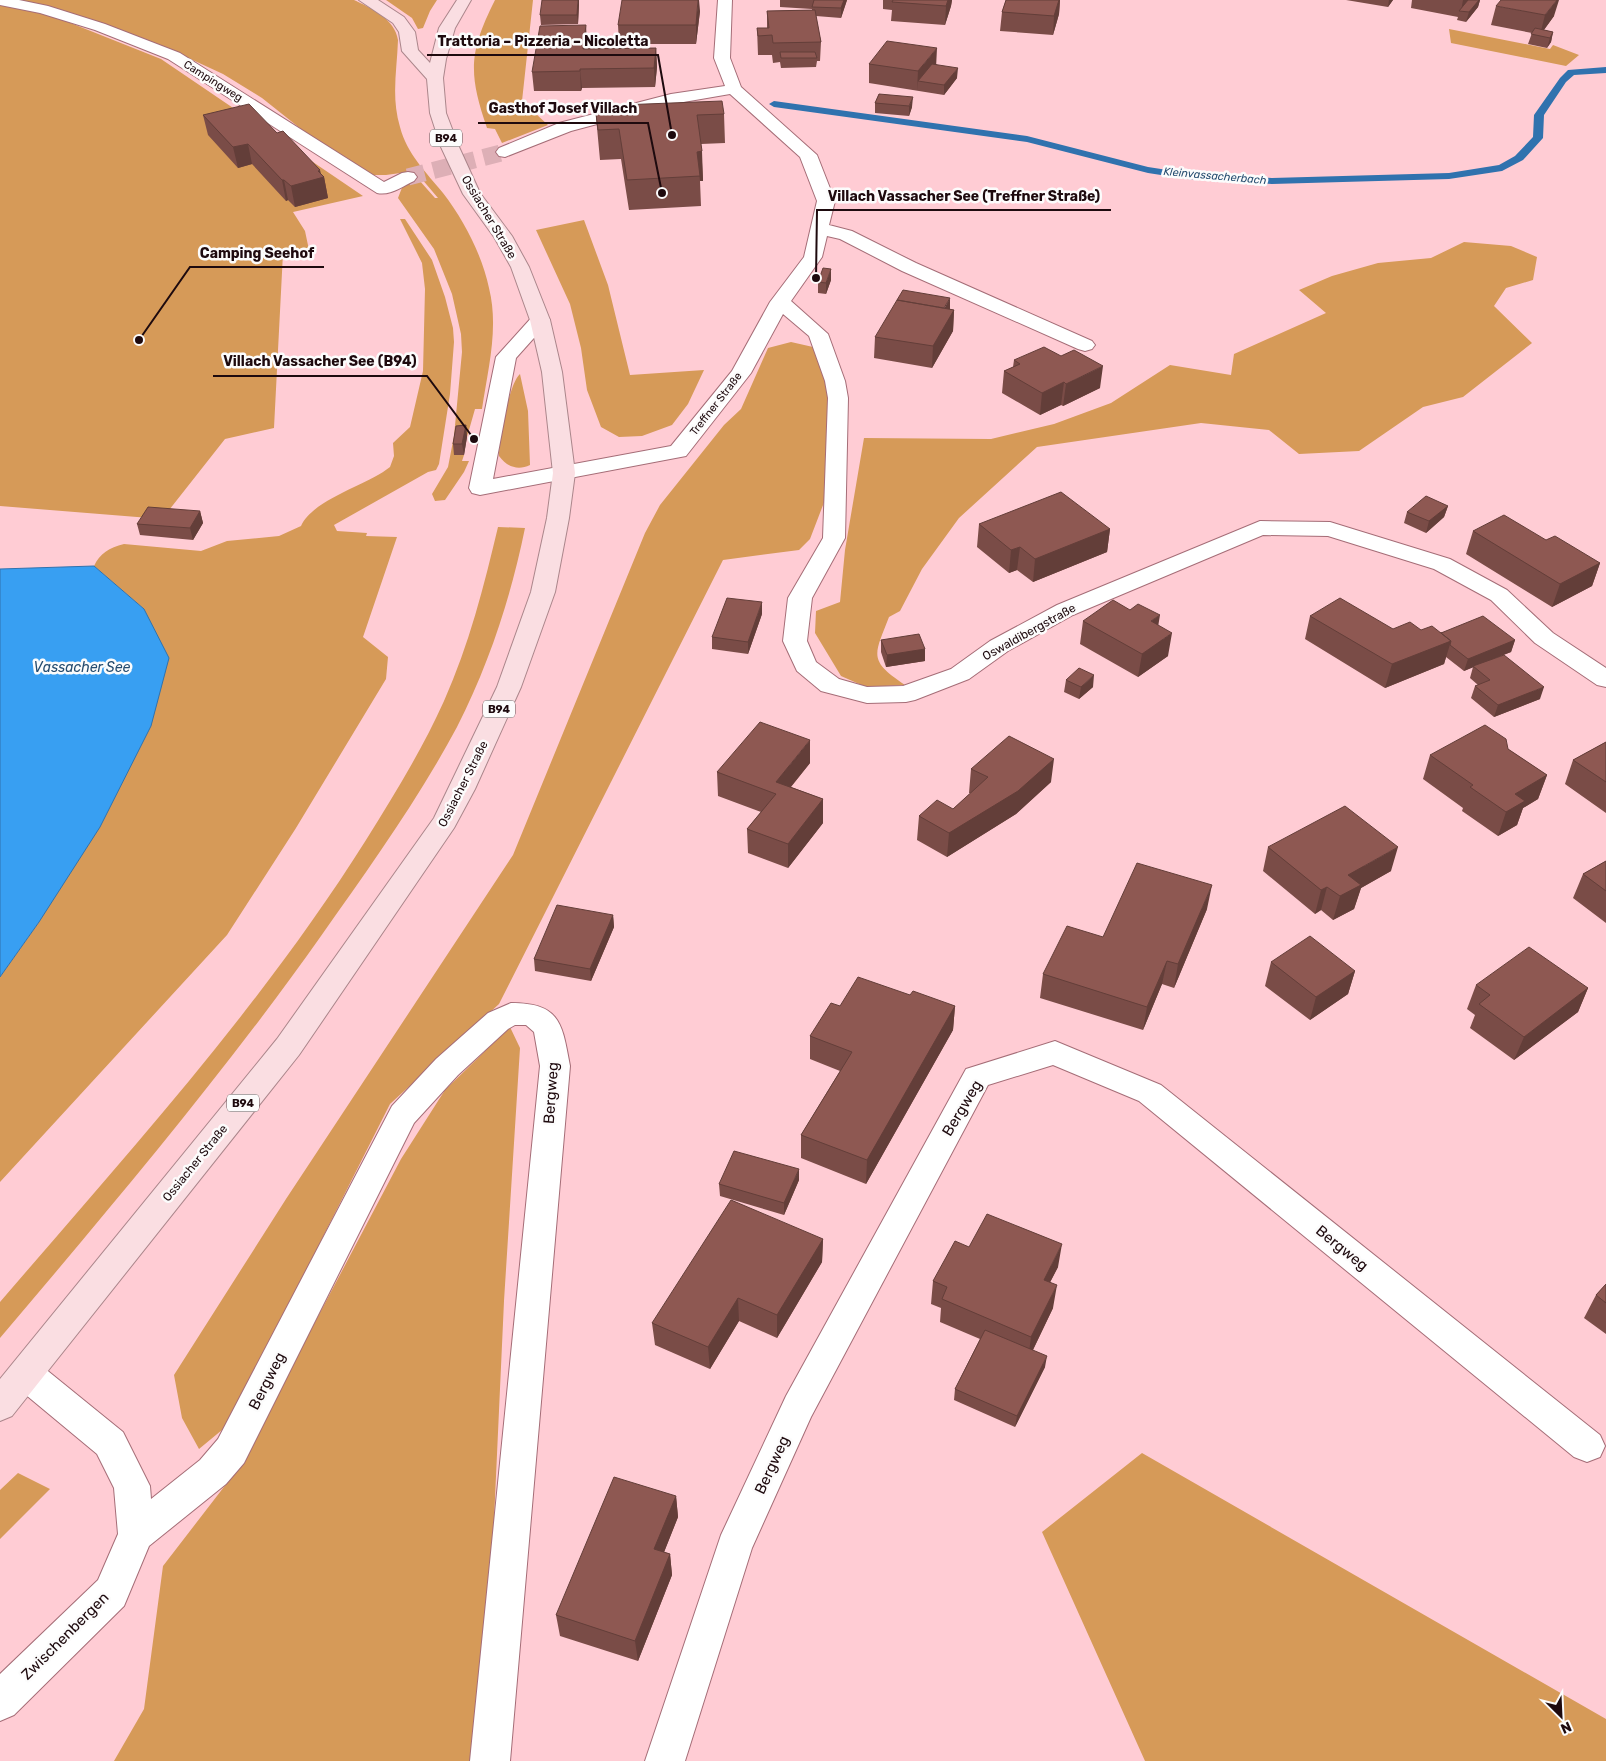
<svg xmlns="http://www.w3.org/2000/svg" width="1606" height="1761" viewBox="0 0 1606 1761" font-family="Rubik,sans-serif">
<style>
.green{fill:#d69a58}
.water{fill:#389ff2;stroke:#3072ae}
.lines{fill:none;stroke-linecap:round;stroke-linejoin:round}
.stream{fill:#3072ae;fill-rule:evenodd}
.minor-tunnel{stroke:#ddafb6;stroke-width:17;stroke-dasharray:17 9;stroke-linecap:butt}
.minor-casing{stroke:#a56d77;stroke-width:2}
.major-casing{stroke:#ab868b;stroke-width:2}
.minor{fill:#fff;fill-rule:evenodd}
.major{fill:#fadee2;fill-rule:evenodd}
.wall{fill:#7a4c47}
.shaded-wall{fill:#633e39}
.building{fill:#8e5852;stroke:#633e39}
.labels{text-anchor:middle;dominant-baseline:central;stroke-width:5;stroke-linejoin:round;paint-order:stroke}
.far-street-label{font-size:11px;fill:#1e0a0e;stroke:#fcfcfc}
.shield{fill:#fcfcfc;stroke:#615355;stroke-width:1}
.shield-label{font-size:11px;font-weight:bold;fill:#1e0a0e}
.far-water-label{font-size:11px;font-style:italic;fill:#254c6f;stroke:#fcfcfc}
.street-label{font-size:12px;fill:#1e0a0e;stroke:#fcfcfc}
.water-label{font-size:14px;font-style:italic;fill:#254c6f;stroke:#fcfcfc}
.near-street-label{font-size:15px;fill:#1e0a0e;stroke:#fcfcfc}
.leader{fill:none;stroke:#1e0a0e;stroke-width:2}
.callout-dot{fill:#1e0a0e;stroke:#fcfcfc;stroke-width:2}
.callout-label{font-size:14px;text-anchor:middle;font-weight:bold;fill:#1e0a0e;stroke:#fcfcfc;stroke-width:5;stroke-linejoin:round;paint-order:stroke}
</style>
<rect width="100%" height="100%" fill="#ffccd4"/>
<path class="green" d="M18,0H354C371,8 395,19 398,40C397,70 391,97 400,127C407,154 426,172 443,193C464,220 482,255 489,288C499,328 488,369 482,409H475L467,437H458L464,455L462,461H469L464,472L445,500L435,501L432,494L448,467L454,436L462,352L461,334L452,294L434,249L398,198L403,185L419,180L435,198H438L415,171L386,175H370L306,133L262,98L223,74L171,50Z
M386,0H437L430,11L423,28L418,29L412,18Z
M495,0H533L522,101L548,125L502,143L495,129L487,128C468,73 469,52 495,0Z
M0,5L53,16L161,59L363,196L293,212L305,231L309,250L283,253L274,428L225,439L162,519L0,506Z
M1449,29L1550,49L1553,45L1579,55L1566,66L1451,43Z
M400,219H405L432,260L445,297L453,328L454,342L450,394L439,464L436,470L428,472L334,525L337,531L367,533L366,536L397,537L363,637L388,657L386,679L296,828L227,935L0,1182V977L39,922L144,609L94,566C100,553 109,548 124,544L201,551L227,541L279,536L301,526C313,499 368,485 390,467L394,456L393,443L410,427L423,371L425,289L422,263Z
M584,220L608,285L630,375L704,370L688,404L672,425L642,436L619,437L601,427L587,390L581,348L570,304L536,230Z
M1464,242L1511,246L1537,257L1533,280L1506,288L1494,306L1532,343L1463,397L1423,407L1359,451L1299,454L1269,430L1201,423L1037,447L959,518L922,569L900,611L889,617C874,656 868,660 905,685L866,687L841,676L815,633L816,611L840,602L845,550L864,438L991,439L1054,424L1111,403L1170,365L1231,375L1234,354L1326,313L1299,290L1332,276L1378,263L1431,258Z
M791,342L813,347L829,365L833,479L810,539L799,550L723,560L499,1004L390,1104L228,1425L199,1449L182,1418L174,1375L286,1199L513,855L645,533L660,505L724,425L741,409L768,348Z
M520,374L528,411L530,465C518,471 507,467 499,456C499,441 509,383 520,374Z
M498,527L525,528C511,597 489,664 457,727C418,800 369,868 321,936C222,1076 111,1207 0,1338V1302C128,1153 261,1007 366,840C394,795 422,750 444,701C469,645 484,586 498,527Z
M510,1027L520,1048L504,1301L483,1761H114L144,1709L163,1566L237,1470L401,1159L445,1090Z
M1142,1453L1606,1719V1761H1145L1042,1532Z
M18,1473L50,1489L0,1539V1490Z"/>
<path class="water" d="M94,566L144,609L169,658L151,726L100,827L39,922L0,977V569Z"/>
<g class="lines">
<path class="stream" d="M1606,67V73L1574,75L1566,82L1544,115L1543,138L1523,160L1502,171L1449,179L1272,184L1187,179L1148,173L1027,142L774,107L769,104L774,101L1027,136L1148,167L1187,173L1272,178L1449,173L1499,165L1515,156L1533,137L1534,115L1560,78L1568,70Z"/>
<path class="minor-tunnel" d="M408,177L505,152"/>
<defs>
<path id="minor" d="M0,0H19L48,6L105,24L180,53L384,182L402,173L408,172L414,173L417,177L414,181C403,186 390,196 377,193L168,59L95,30L40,13L0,5Z
M718,0H732L730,58L741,87L817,155L835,201L829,225L852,231L916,263L1092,341L1095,345L1092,349L1085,351L1078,349L902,271L840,239L827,236L822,257L791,301L828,334L845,381L848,398L845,538L812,598L807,641L816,662L839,679L867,687L903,686L951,669L990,641L1057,605L1260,521L1330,522L1450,559L1507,590L1553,633L1606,668V687L1597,685L1535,643L1491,600L1434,569L1328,536L1263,535L1073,615L1008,651L969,679L915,700L906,702L867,703L821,691L797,671L783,641L788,598L823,538L828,398L825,381L809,336L783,314L751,373L686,456L480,495L472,493L469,488L496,357L533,316L540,314L547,316L550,320L516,358L493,479L671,446L732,371L770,302L804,257L817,201L800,157L730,94L672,104L571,131L505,157L499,156L496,152L499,148L559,123L671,94L725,86L714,58Z
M511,1003C561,1003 562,1024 570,1066L510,1761H470L540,1066L534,1032L526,1025H515L508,1029L458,1075L414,1123L244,1463L226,1484L149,1546L124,1606L14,1715L0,1721V1674L98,1580L118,1534L114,1488L97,1454L14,1385L9,1374L14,1363L26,1359L38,1363L123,1432L150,1486L151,1499L200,1460L218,1439L392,1106L436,1059L488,1013Z
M1055,1041L1161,1085L1600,1435L1605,1446L1600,1457L1587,1462L1574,1457L1139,1101L1053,1065L988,1085L811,1417L752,1548L685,1761H645L721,1535L786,1396L966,1069Z"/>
<path id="major" d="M359,0H378L404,17L415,32L418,50L430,63L439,28L457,0H471L455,28L446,59L443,78L446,113L459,147L480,193L512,236L529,267L550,320L562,372L575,473L569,518L555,592L521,687L475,789L454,828L299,1055L12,1416L0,1421V1379L277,1039L434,818L497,687L531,592L547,518L553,473L542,372L530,320L511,267L494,237L463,194L441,147L430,113L427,79L402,51L399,32L393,23Z"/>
</defs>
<use href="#minor" class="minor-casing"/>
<use href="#major" class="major-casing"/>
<use href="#minor" class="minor"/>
<use href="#major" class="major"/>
</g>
<path class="wall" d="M780,0H847L841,18L816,16L821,42L820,61H817L816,67L781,68L780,62L773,63L772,55H758L757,28H767V11L812,10V9L780,7Z
M883,0H952L951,6L945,25L891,21L892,10L883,9Z
M1006,0H1060L1059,14L1053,35L1000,31L1002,12Z
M1346,0H1393L1388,7Z
M1412,0H1480L1478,7L1466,22L1457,20L1458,17L1411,8Z
M579,4L578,24L541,25L540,15Z
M1496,6L1554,16L1544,30L1553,32L1551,42L1547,48L1528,44L1532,33L1491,25Z
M700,11L696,44H619L618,25Z
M587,44V48H656L657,67L655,87L582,88L581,91H534L532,72Z
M869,64H936L957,78L944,95L869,83Z
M879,94L912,107L909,116L875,113V103Z
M595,106L724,114L725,143L701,144L703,181H700L701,206L629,210L621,159L600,160Z
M203,115L277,133L324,177L328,198L295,207L288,200L286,201L252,164L238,168L208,135Z
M831,280L826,294L818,293V282Z
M950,309L954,310L953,331L932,368L874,358L875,337Z
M1014,360L1100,388L1063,406L1061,405L1040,415L1002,393L1004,371L1013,367Z
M466,425L467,437L464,455H454L453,444Z
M1448,506L1444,517L1426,533L1404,523L1407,512Z
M200,511L203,523L193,540L140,535L137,524Z
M979,524L1110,529L1107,552L1033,582L1017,570L1009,573L977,547Z
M1473,531L1546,540L1600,563L1592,586L1552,607L1466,554Z
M762,614L748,654L712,649V637Z
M1310,616L1393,629L1421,630L1515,640L1511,652L1494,658L1540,699L1494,717L1471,698L1475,686L1478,685L1470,678L1473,667L1464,671L1446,657L1444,664L1385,688L1305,639Z
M1083,621L1158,625L1168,656L1138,677L1080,644Z
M881,640L925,649V661L886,667L881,652Z
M1066,680L1093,687L1079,699L1064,692Z
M1606,742V813L1565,784L1573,760Z
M1508,749L1547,775L1538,799L1523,808L1517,825L1498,836L1462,811L1463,808L1423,779L1430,755Z
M810,763L791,787L823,799V823L788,868L748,853L747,829L761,812L718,796L717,772Z
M971,769L1051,782L1016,814L947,857L917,840L919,816L953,809L971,793H969Z
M1268,847L1391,871L1361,888L1354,909L1333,920L1321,910L1315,914L1263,871Z
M1606,861V923L1573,898L1583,874Z
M1207,909L1174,988L1162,984L1143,1030L1040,998L1043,974L1103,937Z
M613,915L614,927L591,981L535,971L534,959Z
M1271,962L1355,971L1348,994L1310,1020L1265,986Z
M1476,985L1588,988L1578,1012L1514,1060L1470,1028L1475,1015L1467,1009Z
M910,995L955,1006L953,1030L866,1184L801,1158V1135L840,1071L810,1059V1036L840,1006Z
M799,1180L784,1215L720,1196L719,1184Z
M823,1239L822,1262L777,1338L739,1321L710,1369L655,1345L652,1323Z
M969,1247L1058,1267L1050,1282L1053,1308L1033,1350L1045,1367L1015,1427L954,1400L955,1389L980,1339L940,1322L941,1308L931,1304L933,1281Z
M1606,1284V1334L1584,1318L1596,1295Z
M676,1496L678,1517L664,1552L670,1554L672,1575L638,1661L560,1636L556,1615Z"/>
<path class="shaded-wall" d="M578,0H579V4L578,24L577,15Z
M698,0H699L700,11L696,44V25Z
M844,0H847L841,18V8Z
M948,0H952L951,6L945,25L946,6Z
M1059,0H1060L1059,14L1053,35L1054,16Z
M1389,0H1393L1388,7Z
M1463,0H1474L1461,11Z
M1479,0H1480L1478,7L1466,22L1469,12Z
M1557,0H1559L1554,16L1540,35L1545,15Z
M586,25L587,44L584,68L583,49Z
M1553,32L1551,42L1547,48L1550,38Z
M656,48L657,67L655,87L654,68Z
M937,48L936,68L918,81L917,91L918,71Z
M958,68L957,78L944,95V85Z
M580,69L582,88L581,91L580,71Z
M913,97L912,107L909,116V106Z
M248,144L252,164L238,168L233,147Z
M702,151L703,181H700L697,152Z
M320,170L322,178L324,177L328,198L295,207L291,186Z
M282,180H284L288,200L286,201Z
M831,269V280L826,294V283Z
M950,298V309L939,318Z
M954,310L953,331L932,368L933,346Z
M1103,366L1100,388L1063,406L1066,384Z
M1064,382L1061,405L1040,415L1042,393Z
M466,425L467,437L464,455L462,444Z
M1448,506L1444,517L1426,533L1429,521Z
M200,511L203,523L193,540L190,528Z
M1110,529L1107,552L1033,582L1035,559Z
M1020,547L1017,570L1009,573L1011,550Z
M1600,563L1592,586L1552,607L1560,584Z
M762,602V614L748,654V642Z
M1160,615L1156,639L1151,621Z
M1172,633L1168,656L1138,677L1142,654Z
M1515,640L1511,652L1464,671L1468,659Z
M1451,641L1444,664L1385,688L1392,664Z
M925,649V661L886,667L887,655Z
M1094,675L1093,687L1079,699L1081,687Z
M1544,687L1540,699L1494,717L1498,705Z
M810,740V763L776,805V782Z
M1054,759L1051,782L1016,814L947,857L949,833Z
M1547,775L1538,799L1523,808L1517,825L1498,836L1506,812L1515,794Z
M823,799V823L788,868V844Z
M1398,847L1391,871L1361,888L1354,909L1333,920L1340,896L1348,875Z
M1212,885L1207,909L1174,988L1178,964Z
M1327,887L1321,910L1315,914L1321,890Z
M613,915L614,927L591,981L590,969Z
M1167,961L1162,984L1143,1030L1147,1007Z
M1355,971L1348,994L1310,1020L1316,997Z
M1588,988L1578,1012L1514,1060L1524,1037Z
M955,1006L953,1030L866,1184L867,1160Z
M799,1169V1180L784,1215V1203Z
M823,1239L822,1262L777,1338V1315Z
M1062,1244L1058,1267L1040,1302L1044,1280Z
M1057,1285L1053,1308L1028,1360L1031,1337Z
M738,1298L739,1321L710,1369L708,1347Z
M1047,1356L1045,1367L1015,1427L1017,1416Z
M676,1496L678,1517L657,1570L654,1549Z
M670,1554L672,1575L638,1661L635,1641Z"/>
<path class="building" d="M542,0H578L577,15H540Z
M622,0H698L696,25H618Z
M814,0H844L841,8L812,7Z
M893,0H948L946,6L892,2Z
M1006,0H1059L1054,16L1002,12Z
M1468,0H1479L1469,12L1459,11Z
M1501,0H1557L1545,15L1496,6Z
M815,10L821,42L773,43L772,35L758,36L757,28H769L767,11Z
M586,25L583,49L656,48L654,68L580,69V71L532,72L540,26Z
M1535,28L1553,32L1550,38L1531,34Z
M887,41L937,48L918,71L869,64Z
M780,52H815L817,58H781Z
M932,64L958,68L944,85L918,81Z
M879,94L913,97L909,106L875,103Z
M722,101L724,114L697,115L702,151L697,152L700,176L627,180L619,129L598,130L595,106Z
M249,104L277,133L283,131L320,170L318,171L324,177L291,186L284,180H282L248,144L233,147L203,115Z
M823,268L831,269L826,283L818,282Z
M903,290L950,298L944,308L897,300Z
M897,300L954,310L933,346L875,337Z
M1044,347L1061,356L1074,350L1103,366L1066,384L1064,382L1042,393L1004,371L1020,364L1014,360Z
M466,425L462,444H453L456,426Z
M1061,492L1110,529L1035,559L1020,547L1011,550L979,524Z
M1426,496L1448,506L1429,521L1407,512Z
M148,507L200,511L190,528L137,524Z
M1504,515L1546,540L1555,536L1600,563L1560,584L1473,531Z
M727,598L762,602L748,642L712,637Z
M1340,598L1393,629L1410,622L1421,630L1432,626L1451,641L1392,664L1310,616Z
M1113,600L1130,610L1138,604L1160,615L1151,621L1172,633L1142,654L1083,621Z
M1483,616L1515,640L1468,659L1450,645L1451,641L1441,633Z
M919,634L925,649L887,655L881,640Z
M1504,655L1544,687L1498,705L1475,686L1490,680L1473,666Z
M1079,668L1094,675L1081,687L1066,680Z
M760,722L810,740L776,782L823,799L788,844L747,829L776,794L717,772Z
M1485,725L1506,739L1508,749L1547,775L1515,794L1525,801L1506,812L1470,787L1473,785L1430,755Z
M1009,736L1054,759L1018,791L949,833L919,816L937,800L953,809L988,777L971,769Z
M1606,742V782L1573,760Z
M1345,806L1398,847L1348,875L1361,885L1340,896L1327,887L1321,890L1268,847Z
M1606,861V891L1583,874Z
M1137,863L1212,885L1178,964L1167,961L1147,1007L1043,974L1067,926L1103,937Z
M557,905L613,915L590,969L534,959Z
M1310,936L1355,971L1316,997L1271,962Z
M1529,947L1588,988L1524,1037L1479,1004L1490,995L1476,985Z
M858,977L910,995L913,991L955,1006L867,1160L801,1135L852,1052L810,1036L831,1003L840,1006Z
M734,1151L799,1169L784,1203L719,1184Z
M731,1200L823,1239L777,1315L738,1298L708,1347L652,1323Z
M987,1214L1062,1244L1044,1280L1057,1285L1031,1337L942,1299L947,1287L933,1281L955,1241L969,1247Z
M1606,1284V1303L1596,1295Z
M985,1330L1047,1356L1017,1416L955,1389Z
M614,1477L676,1496L654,1549L670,1554L635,1641L556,1615Z"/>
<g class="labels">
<g class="far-street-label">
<text transform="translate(213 81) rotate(32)">Campingweg</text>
<text transform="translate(716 404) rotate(-52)">Treffner Straße</text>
</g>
<g class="shield">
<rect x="430" y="129.5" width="32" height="17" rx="4"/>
<rect x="483" y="700.5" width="32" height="17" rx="4"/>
<rect x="227" y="1094.5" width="32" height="17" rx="4"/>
</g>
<g class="shield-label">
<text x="446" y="138">B94</text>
<text x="499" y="709">B94</text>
<text x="243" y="1103">B94</text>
</g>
<g class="far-water-label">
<text transform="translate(1215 176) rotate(5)">Kleinvassacherbach</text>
</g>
<g class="street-label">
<text transform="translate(489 217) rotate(59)">Ossiacher Straße</text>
<text transform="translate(1029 632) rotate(-29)">Oswaldibergstraße</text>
<text transform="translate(463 784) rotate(-63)">Ossiacher Straße</text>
<text transform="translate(195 1163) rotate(-51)">Ossiacher Straße</text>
</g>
<g class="water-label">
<text x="82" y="667">Vassacher See</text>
</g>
<g class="near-street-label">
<text transform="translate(551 1093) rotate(-86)">Bergweg</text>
<text transform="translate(962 1108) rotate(-59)">Bergweg</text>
<text transform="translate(1342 1248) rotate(39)">Bergweg</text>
<text transform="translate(267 1381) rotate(-63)">Bergweg</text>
<text transform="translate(772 1465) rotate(-65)">Bergweg</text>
<text transform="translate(65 1636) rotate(-45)">Zwischenbergen</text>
</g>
</g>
<path class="leader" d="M672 135L658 55H427M662 193L648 123H478M816 278L817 210H1111M139 340L190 267H324M474 439L427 376H213"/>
<g class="callout-dot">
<circle cx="672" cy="135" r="5"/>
<circle cx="662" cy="193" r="5"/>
<circle cx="816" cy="278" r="5"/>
<circle cx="139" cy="340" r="5"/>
<circle cx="474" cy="439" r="5"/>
</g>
<g class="callout-label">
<text x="543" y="46">Trattoria – Pizzeria – Nicoletta</text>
<text x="563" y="113">Gasthof Josef Villach</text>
<text x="964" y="201">Villach Vassacher See (Treffner Straße)</text>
<text x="257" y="258">Camping Seehof</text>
<text x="320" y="366">Villach Vassacher See (B94)</text>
</g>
<g transform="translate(1561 1716) rotate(156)" stroke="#fcfcfc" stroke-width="4" paint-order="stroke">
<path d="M0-4L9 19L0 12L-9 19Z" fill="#1e0a0e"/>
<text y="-8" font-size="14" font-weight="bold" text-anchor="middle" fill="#1e0a0e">N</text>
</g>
</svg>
